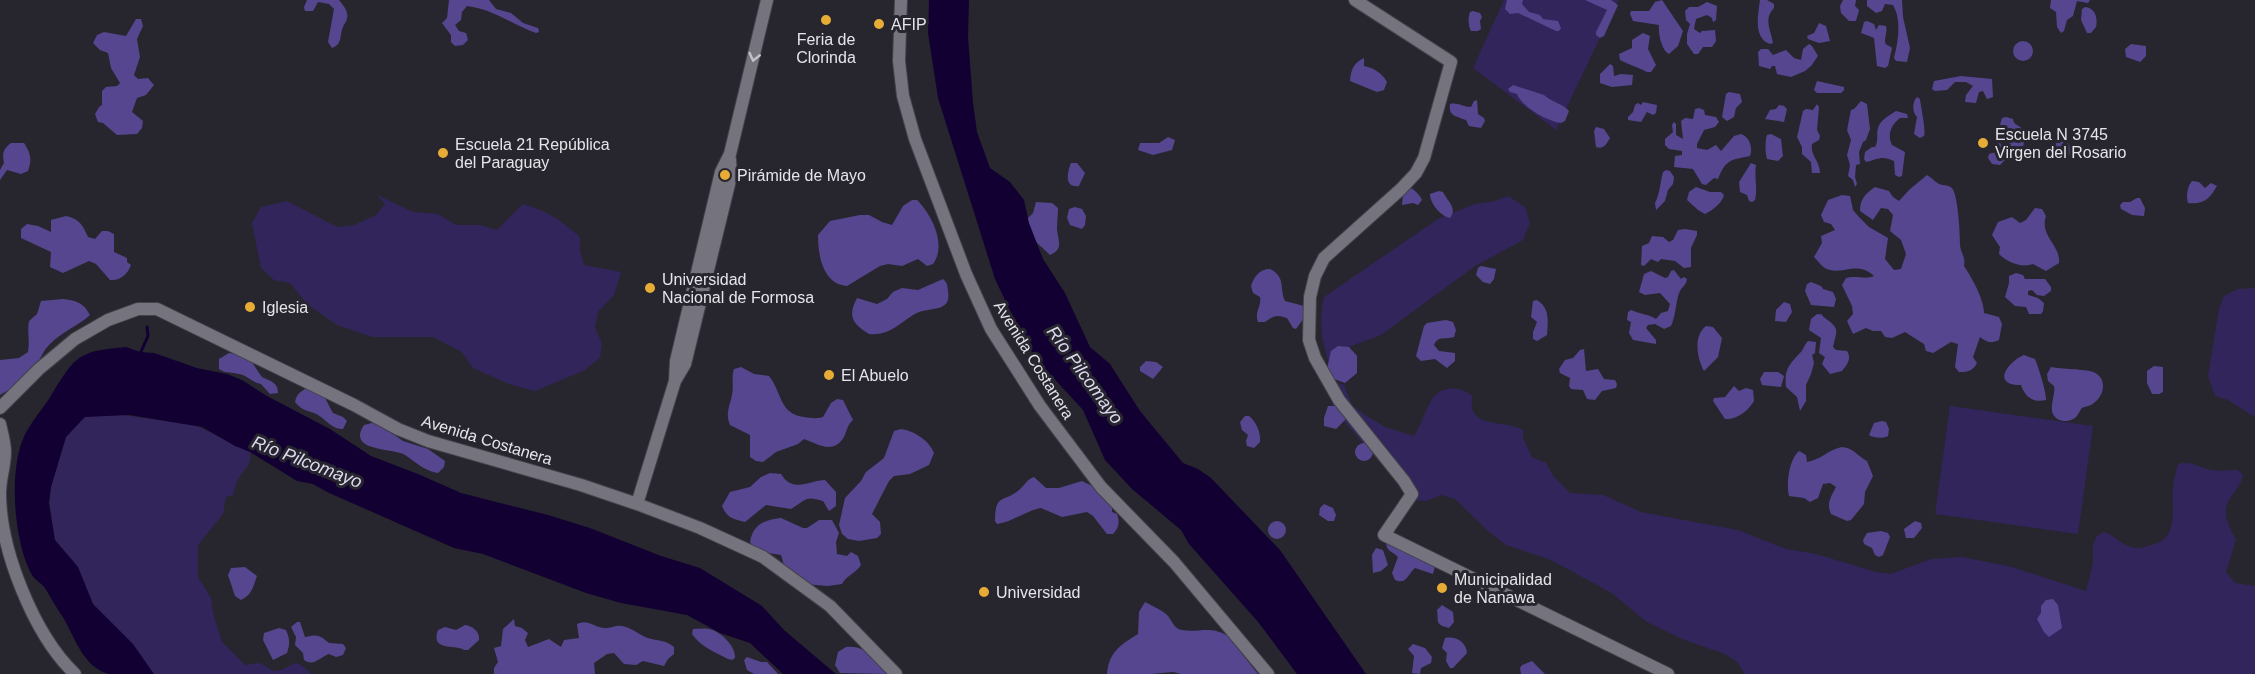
<svg xmlns="http://www.w3.org/2000/svg" width="2255" height="674" viewBox="0 0 2255 674" font-family="Arial,sans-serif">
<style>
.green{fill:#32255c}
.forest{fill:#564690}
.water{fill:#120032}
.lines{fill:none;stroke-linecap:round;stroke-linejoin:round}
.stream{stroke:#120032;stroke-width:3}
.tertiary-casing{stroke:#434249;stroke-width:14}
.tertiary{stroke:#75747e;stroke-width:12}
.oneway{stroke:#c3c2ca}
.poi-dot{fill:#e6ac36;stroke:#27262e;stroke-width:2}
.labels{text-anchor:middle;dominant-baseline:central;stroke-width:6;stroke-linejoin:round;paint-order:stroke}
.poi-label{font-size:16px;fill:#e5e4ea;stroke:#27262e;text-anchor:start}
.street-label{font-size:16px;fill:#e5e4ea;stroke:#27262e}
.water-label{font-size:18px;font-style:italic;fill:#dddaf0;stroke:#27262e}
</style>
<rect width="100%" height="100%" fill="#27262e"/>
<path class="green" d="M1504,0H1618L1556,130L1473,68Z
M377,195L413,212L438,214L456,225H480L497,230L523,204C550,212 559,219 580,237V251L584,265L621,272L614,295L598,312L595,328L602,343L600,358L583,371L535,391L509,384L473,368L462,352L433,337H372L337,325L307,304L290,283L274,280L261,268L252,223L261,207L287,201L337,227L354,225L376,215L385,204Z
M1508,196L1525,207L1530,223L1523,240L1475,266L1381,335L1338,351L1329,363C1321,338 1319,323 1324,297L1438,219L1475,204L1495,201Z
M2255,288V415L2253,416L2228,400L2215,396L2208,376L2219,309L2224,296L2238,289Z
M1337,383L1344,385L1352,405L1365,415L1385,427L1414,436C1421,425 1424,413 1431,401C1439,386 1460,385 1472,396C1472,400 1471,407 1473,411C1478,426 1511,422 1523,430V438L1532,457L1546,463L1553,476L1570,493L1603,495L1641,512L1738,530L1786,549L1816,554L1876,572L1891,574L1931,559L1962,557L2012,567L2086,591L2093,563V544L2097,536L2104,532C2116,536 2123,547 2137,548C2141,548 2147,546 2151,545C2180,539 2171,509 2173,487C2174,479 2176,471 2178,464C2191,461 2196,466 2207,469C2216,472 2229,470 2238,470L2243,475C2241,486 2234,491 2229,500C2221,513 2230,528 2236,540L2226,572L2235,583L2255,586V674H1745L1737,662L1725,654L1682,639L1647,622L1610,592L1551,560L1506,545L1488,531L1455,499L1441,495L1427,501L1413,500L1335,411L1332,404L1331,389Z
M1950,406L2093,426L2078,534L1935,514Z
M115,414L195,425L250,452C252,465 247,465 241,475C237,480 235,488 233,495L226,497L223,514L198,545V577L211,598L213,613L222,642L245,665L260,663L273,671L281,670L295,663L301,665L312,674H154L93,604L78,567L55,540L49,503L51,487L66,437L84,417Z"/>
<path class="forest" d="M307,0H339C343,5 349,12 347,18C347,21 344,24 343,27C339,36 343,44 332,48L328,42L334,9L329,4L318,2L313,11H305L304,7Z
M449,0H489L496,9L511,13L523,23L538,28L539,32L536,33C513,25 493,9 467,6L462,12L461,20L455,25L459,31L466,33L468,40L463,45L455,46L451,42V35L442,23L447,18Z
M1507,0H1523L1522,4L1529,12L1540,15L1543,19L1558,21L1561,28L1559,31H1556L1518,13L1510,14L1505,9Z
M1585,0H1611L1618,5L1604,36L1600,38L1596,35V32L1607,10Z
M1662,0L1683,31L1678,46L1669,54C1662,51 1658,34 1659,25L1633,21L1630,14L1631,11H1649L1655,2Z
M1760,0H1767L1774,4V8C1763,19 1771,30 1773,43L1770,44C1753,38 1758,15 1760,0Z
M1843,0H1856L1855,6L1859,10L1856,21H1849L1841,13L1840,6Z
M1867,0H1902L1903,17L1910,48L1907,62L1896,61L1894,58C1898,41 1902,21 1893,5L1885,4L1882,11L1876,13L1867,6Z
M2051,0H2090L2088,3L2077,1L2073,16L2067,20L2064,31L2061,33L2057,27L2056,12L2050,8Z
M1707,2L1717,6L1716,20L1713,22L1712,18L1707,15L1696,19L1694,29L1700,33L1702,31L1715,30L1716,41L1712,47H1703L1698,54H1694L1687,44V34L1690,24L1686,20L1685,11L1689,7H1698Z
M2085,7C2095,8 2098,17 2096,27L2091,33H2087L2081,20L2082,9Z
M1473,11L1480,13L1482,17L1480,21L1481,29L1478,31H1471C1468,25 1468,18 1470,12Z
M136,19H141L143,26L137,39L140,57L134,75L138,79L148,78L154,85L146,95L137,98L132,112L143,121L142,128L137,134L117,135L103,123L98,122L95,114L99,107L102,105V91L106,87L117,86L120,83L111,68L108,53L100,50L93,43L97,35L104,32L126,36Z
M1867,21L1874,24L1876,30L1879,25L1886,26C1888,31 1883,41 1886,44C1888,46 1890,46 1892,48L1888,66L1885,68L1877,66L1874,38L1861,33L1864,22Z
M1819,23L1826,26L1830,41L1819,43L1808,39L1807,36L1814,33Z
M1643,33L1650,36L1648,49L1656,65L1651,72H1647C1638,67 1629,65 1620,60L1619,54L1632,48V40Z
M2013 51a10 10 0 1 1 20 0a10 10 0 1 1-20 0Z
M1809,44L1812,46L1818,56L1811,66L1805,71L1791,77L1777,74L1775,66H1772L1770,69L1759,66L1758,52L1761,49H1768L1773,55L1786,50L1794,58L1801,60L1803,49Z
M2131,44L2146,46V56L2140,62L2126,57L2125,49Z
M1364,58V66C1374,68 1382,73 1387,82L1384,90L1377,92L1350,81C1351,70 1353,63 1364,58Z
M1610,64L1613,66L1614,76L1621,74L1633,75L1632,85L1612,87L1600,83V74Z
M1961,76L1992,79L1993,97L1987,99L1983,91L1979,92L1976,103L1965,102L1966,95L1973,86L1966,82H1955L1947,90L1935,91L1932,89L1934,81Z
M1817,81L1844,87V90L1841,93H1817L1814,90Z
M1513,85L1544,95C1551,102 1562,103 1569,111L1565,121L1561,123C1547,121 1522,107 1517,94L1510,92L1508,89Z
M1729,92L1740,94L1742,102L1736,108L1734,117L1727,121L1722,117L1726,94Z
M1917,97L1920,99C1921,108 1926,130 1924,136L1920,138L1914,134L1917,117C1912,112 1912,102 1917,97Z
M1477,100L1478,114L1484,118L1485,121L1481,128L1469,126L1466,120C1456,116 1448,116 1450,104C1457,102 1463,107 1471,107L1474,101Z
M1861,101L1867,104L1870,129L1866,140L1863,142L1859,152L1860,164L1856,165L1855,177L1857,184L1855,187L1853,180L1848,176L1850,165L1847,155L1851,140L1847,130L1851,110L1854,109Z
M1643,102L1657,105L1656,113L1653,115L1647,112L1641,122L1628,120V117L1633,112L1635,105L1638,103L1641,105Z
M1817,104L1819,107L1817,130L1820,136L1819,140L1812,144C1810,156 1820,161 1820,173H1812L1811,162L1802,154V147L1797,137L1803,111L1806,109L1813,110Z
M1779,105L1784,106L1787,109L1784,122L1765,119L1770,110L1776,109Z
M1699,108L1704,110L1705,115L1716,117L1719,122L1715,127L1704,130L1697,144V148L1707,150L1716,145L1721,151L1734,136L1741,134C1750,137 1753,148 1750,156C1731,160 1726,159 1718,179L1714,178L1706,185L1702,184L1693,169L1674,167L1675,156L1682,155V151L1669,149L1665,145V139L1673,132L1672,125L1674,122L1676,124V135L1683,139L1681,121L1685,118L1693,119L1695,109Z
M1896,111L1907,114L1908,118H1900C1891,125 1887,135 1892,145L1905,152L1902,176L1899,177L1895,175L1894,161C1882,155 1878,159 1866,162L1864,159L1865,152L1872,147H1875C1879,140 1876,135 1878,128C1880,120 1890,115 1896,111Z
M2006,117L2013,119L2014,123L2023,129L2025,137L2021,158L2017,157L2015,149L2008,144L2010,129H2006L2000,125L2002,118Z
M1596,127L1604,129L1610,138C1607,143 1604,150 1596,147L1594,131Z
M1771,134L1781,139L1783,156L1778,161L1767,159C1765,153 1765,141 1767,135Z
M1168,137L1175,140L1172,150L1153,155L1138,150L1140,143H1159Z
M2053 150a9 9 0 1 1 18 0a9 9 0 1 1-18 0Z
M11,143H24C31,154 32,159 28,171L21,174L7,170L0,180V170L4,163C2,154 3,149 11,143Z
M2000,143L2002,146L2005,160L2000,165L1992,164L1988,158L1989,154L1996,152V144Z
M1071,163H1077L1085,173L1079,186C1064,188 1067,173 1071,163Z
M1751,163L1756,165C1754,177 1758,188 1755,200L1752,202L1749,201L1747,195L1740,192L1739,182Z
M1666,170L1670,171L1674,177L1673,184L1668,190L1665,201L1656,210L1655,203C1660,193 1660,183 1663,172Z
M1927,175C1931,177 1935,182 1939,184C1943,186 1947,184 1952,188C1958,195 1960,233 1960,244C1960,252 1966,257 1964,266C1972,278 1984,299 1984,313L1999,317L2002,324L1999,340C1990,344 1987,342 1980,337L1973,357L1977,363C1973,371 1968,372 1959,372L1955,367L1958,344L1951,342L1933,353L1926,351L1924,344L1905,332L1892,338L1885,337L1881,331H1873L1866,328L1853,334L1847,321L1853,314L1852,306L1842,285L1846,278C1856,275 1865,280 1874,276C1858,261 1843,274 1830,270C1823,269 1819,262 1814,257L1822,243L1821,236L1835,230L1831,224L1824,222L1821,215L1828,200L1842,195L1850,196L1853,210L1858,216L1869,227L1888,238L1885,259L1894,270L1901,269L1906,254L1901,240L1890,231L1893,215L1888,209L1881,208L1873,220L1860,211C1860,199 1865,194 1875,187L1889,191L1893,197L1899,201L1909,190Z
M2192,181L2199,182L2205,188L2211,183L2217,186C2210,198 2204,205 2188,203C2186,196 2187,187 2192,181Z
M1408,187C1413,188 1420,195 1422,200L1418,205L1413,203L1402,205L1403,194Z
M1696,187L1710,192H1721L1724,195C1722,203 1713,210 1705,214L1698,210L1687,200L1689,192Z
M1439,191L1443,192C1447,201 1458,208 1450,218C1441,216 1430,204 1430,194Z
M2137,198H2140L2145,208L2144,216L2132,215L2121,209L2120,205L2123,202H2130Z
M912,200H917C932,215 947,245 933,264L927,266L918,259L902,266L888,264L880,266L847,286C823,284 818,256 818,235L830,221L860,215H869L882,222L892,225L903,206Z
M1036,202L1052,203L1058,208C1058,215 1057,222 1057,229C1058,241 1064,249 1050,255L1035,241L1027,219L1033,213Z
M1075,207L1082,209L1086,216L1085,225L1082,229L1070,225L1067,218L1069,209Z
M2035,208L2042,209L2046,216C2039,236 2061,245 2059,263L2046,271L2033,264C2022,268 2008,263 1999,254L2000,247L1992,235L1998,222L2012,217L2020,223L2026,220Z
M66,216C80,219 83,226 88,237L95,239L102,231H108L114,234V252L127,258V262L131,265C128,274 120,281 110,280L96,264L89,261L63,273L50,267L51,252L21,238V229L27,224L38,226L51,232V220Z
M1685,229L1697,231V235L1691,248V267L1684,268L1675,261L1661,259L1658,262L1651,259L1644,266L1641,265L1642,246L1649,243L1652,236L1663,237L1669,242L1673,240L1678,230Z
M1481,266L1496,269L1494,279L1490,284L1483,282L1476,275L1478,268Z
M1270,269C1286,277 1279,287 1285,301L1304,306V318L1296,329L1293,328L1287,318C1276,314 1274,316 1265,322H1258C1254,313 1262,305 1260,297L1253,293L1251,286C1254,277 1259,269 1270,269Z
M1674,270L1681,279L1684,277L1687,279C1686,285 1683,286 1680,291C1676,298 1676,316 1671,326L1664,329L1655,324L1648,325L1646,328L1656,340V344L1633,340L1629,333L1631,322L1627,320L1628,312L1631,310C1640,314 1648,314 1656,319L1661,313L1668,311L1670,304L1660,293L1645,295L1639,292L1644,274L1651,271L1665,278L1668,277L1671,271Z
M2016,273L2023,275L2025,279H2045L2051,287V291L2044,296L2037,295L2032,290L2028,291V295L2038,298L2044,303L2043,311L2041,314H2029L2026,307L2015,306L2005,297L2009,283V276Z
M943,279C948,284 947,284 948,291C952,314 928,306 915,314C899,323 890,336 869,334C853,324 847,317 857,298L877,304L887,299L893,292L902,288L918,290Z
M1811,282L1821,286L1823,289L1833,292L1836,299L1834,307L1811,305L1805,291L1807,284Z
M63,299C77,301 83,302 90,315C78,326 61,332 49,345C44,350 42,355 39,361C32,376 14,387 0,395V360L19,358L28,352C30,339 27,332 29,321L37,314L41,301Z
M1537,300C1550,308 1548,321 1547,335L1537,341L1533,339V332L1537,322L1531,317L1533,301Z
M1784,302L1790,304L1792,312L1786,322L1775,321L1776,310Z
M1817,314C1825,315 1819,313 1825,318C1840,329 1837,329 1833,347L1836,350L1847,351C1852,359 1847,365 1842,371L1830,374L1822,364L1825,357L1819,353L1821,338L1809,330L1811,319Z
M1446,320L1453,322L1456,330L1454,337C1446,340 1438,335 1434,345L1439,351L1455,353V361L1447,368L1435,359L1421,361L1416,356L1424,326L1427,323Z
M1706,326L1713,327L1722,338L1718,357L1704,371C1697,358 1693,336 1706,326Z
M1808,341L1816,342L1815,353L1812,355L1814,363L1811,374L1806,385V401L1800,411L1797,397L1786,387C1784,369 1789,365 1800,353C1804,349 1804,345 1808,341Z
M1338,346L1349,347L1357,356V373L1345,383L1334,379L1327,369L1331,351Z
M1584,349L1586,371L1598,369L1604,379L1615,380L1617,384L1616,388L1602,391L1595,400L1587,399L1583,390L1571,389L1569,386L1570,378L1560,373L1559,369L1565,360L1573,358L1580,350Z
M229,353C251,354 251,362 262,377C270,381 278,382 278,393L270,394L261,384C251,382 247,375 239,374C231,372 226,374 219,369V359Z
M2024,355L2035,359C2038,366 2047,394 2046,400C2033,403 2025,397 2021,385C1990,385 2009,361 2024,355Z
M1146,361L1156,362L1163,367L1153,379L1140,371V367Z
M2154,366L2163,367V392L2159,394H2152L2147,383V371Z
M741,367L754,374L769,376C782,392 779,414 804,417C811,418 816,419 823,417L831,403L837,399L843,400L853,420C847,425 847,431 844,437C833,455 818,444 804,439L798,444L776,452L763,462L756,461L750,457V435L730,425C725,413 730,406 732,395C734,386 731,378 734,369Z
M2051,367C2061,369 2085,369 2093,372C2107,377 2105,394 2095,402C2091,406 2087,406 2082,408C2080,410 2079,413 2077,416C2071,423 2057,423 2053,414C2049,406 2056,394 2054,386L2048,381L2047,374Z
M1764,372H1778L1784,376L1781,387L1762,385L1760,379Z
M1734,386L1739,391L1746,388L1753,390L1754,401C1748,411 1737,420 1725,419L1713,401L1714,398L1725,397Z
M306,388C326,392 324,397 333,413L343,417L347,421L343,429C333,429 329,423 321,417C311,409 305,414 295,402C297,393 300,393 306,388Z
M1328,406H1336L1346,416L1345,420L1336,429L1324,426V418Z
M1245,416H1249C1256,421 1261,433 1260,442L1254,448L1247,446L1246,441L1248,435L1242,430L1240,422Z
M1882,421L1886,422L1889,429L1888,436C1884,439 1873,438 1869,435L1874,423Z
M376,422L403,441L428,449L445,461L444,467L438,473C424,471 416,462 405,455C393,448 346,452 364,425Z
M901,429C914,431 929,440 934,453L929,465L910,474L894,476L889,481L872,514L880,522L881,534L877,538L859,541L848,539L842,534L839,525L845,498L861,481L866,472L884,458L894,431Z
M1355 452a9 9 0 1 1 18 0a9 9 0 1 1-18 0Z
M1842,447C1854,448 1857,456 1867,461L1873,476L1865,492L1864,504L1851,520L1847,521L1831,514C1826,503 1831,497 1836,487L1830,483L1823,484L1818,498L1810,502L1804,498L1789,496C1786,484 1789,459 1799,451L1806,455L1807,462C1821,460 1829,449 1842,447Z
M770,473L781,474C793,494 810,480 825,480L836,492V506L829,511L823,501C805,495 806,500 791,509L766,505L745,522C733,519 727,518 722,506L730,492L750,487L761,477Z
M1034,477L1046,488H1059L1082,481L1098,489L1112,506V512L1117,514C1120,523 1119,527 1113,534H1107L1093,516L1087,512L1062,517L1041,508C1025,511 1013,522 997,524L995,521C995,493 1004,503 1019,490C1025,485 1027,479 1034,477Z
M1324,504L1333,508L1336,515L1334,521H1328L1319,515L1320,508Z
M781,518L803,528H807L819,520H832L839,533L836,542L837,554L847,556L851,552L858,556L861,565C856,573 846,576 842,584L828,586L805,584L785,568L781,555C770,553 756,553 750,542C753,524 764,520 781,518Z
M1268 530a9 9 0 1 1 18 0a9 9 0 1 1-18 0Z
M1915,521L1921,523L1922,528L1914,538H1906L1904,529Z
M1881,531L1888,533L1890,537L1883,555L1879,557L1875,555L1872,548L1864,544L1863,540L1867,533Z
M1386,540L1435,566L1433,574L1415,568C1407,575 1407,585 1395,580L1392,573L1398,557C1391,550 1386,552 1386,540Z
M1376,548L1383,550L1388,565L1381,571L1373,573L1372,555Z
M245,567L257,576C253,587 252,595 241,600L235,596L228,575L231,568Z
M2053,599L2058,605L2062,628L2049,637L2044,632L2037,619L2041,613V606L2046,600Z
M1145,602C1152,606 1160,609 1166,614C1172,619 1173,629 1182,630C1199,633 1210,625 1228,636L1258,674H1181L1173,672L1151,674H1107C1109,652 1120,645 1138,634L1139,612Z
M1442,605L1453,612L1454,622L1449,628C1434,624 1439,622 1437,610Z
M514,619L515,626L522,628L528,633L525,640L528,647L549,639L561,647L564,640L579,638L577,624C588,619 592,626 603,628C609,629 616,625 622,626C631,627 639,635 648,638C657,641 666,640 674,647V654L668,659L664,666L643,661L636,665L624,664L614,653L607,654L594,663L595,674H494V668L498,662L494,648L501,646L503,629Z
M297,622H300L305,637C317,634 320,635 329,643L343,644L346,648L343,655L336,657L329,654C320,657 314,667 304,660L303,653L295,645L296,637L291,627Z
M465,625C473,626 480,632 479,640L468,650H464C455,644 430,652 438,630L445,627L456,630Z
M279,628L286,630C290,639 290,644 287,653L273,660L263,640L264,633Z
M693,629C698,629 704,628 709,629C720,631 736,646 735,658L732,660L728,659C715,652 701,647 692,634Z
M1445,638C1456,636 1466,642 1467,653L1453,668H1450L1446,661L1447,653L1442,648Z
M1413,644L1425,648L1432,657L1431,663L1421,668L1420,674L1412,673L1414,656L1408,649Z
M846,647C864,645 879,658 887,674L840,673L835,665L838,652Z
M747,657L761,662H767L778,674H754L747,670L744,660Z
M1532,661L1545,674H1521L1520,668L1522,665Z"/>
<path class="water" d="M929,0H969L968,37L973,103L977,132L990,168L1010,182L1024,200L1029,223L1043,259L1065,293L1090,347L1110,364L1140,411L1183,463L1198,469L1211,478L1280,550L1366,674H1297L1259,623L1189,544L1181,530L1132,489L1105,460L1083,410L1037,360L1024,340L995,279L938,98L928,33Z
M126,347L140,352L154,353L197,368L227,374L242,380L267,396L330,429L371,456L418,474L461,493L548,515L590,528L661,556L700,568L762,606L784,630L836,674H783L750,643L720,633L687,615L621,603L586,593L483,554L454,548L327,492L313,484L297,481L250,452L235,446L202,427L129,415L85,417L66,437L51,487L49,503L55,540L78,567L93,604L133,644L154,674C141,674 122,674 109,674C84,668 75,638 64,619C57,609 51,598 45,588C41,583 35,580 32,575C13,542 7,461 28,429C34,419 42,409 49,399C75,357 76,351 126,347Z"/>
<g class="lines">
<path class="stream" d="M139,356L148,336L147,327"/>
<defs>
<path id="tertiary" d="M901,0L899,61L903,96L915,139L966,274L991,329L1040,406L1101,487L1174,562L1268,674
M1355,0L1451,62L1424,158L1416,173L1401,189L1324,258L1315,276L1310,297L1309,340L1315,358L1339,400L1404,481L1412,494L1384,535L1668,674
M675,381L676,361L721,172L730,154L767,0
M0,408L39,369L75,339L108,320L138,309H157L354,405L398,429L428,441L581,485L637,504L700,528L763,557L830,606L896,674
M0,424C2,433 5,443 5,452C5,466 0,479 0,493C0,550 34,635 75,674
M637,504L675,381L685,364L731,176L730,159"/>
</defs>
<use href="#tertiary" class="tertiary-casing"/>
<use href="#tertiary" class="tertiary"/>
</g>
<defs><path id="oneway-chevron" d="M-2-3.5L2.5 0L-2 3.5" fill="none" stroke-width="1.6" stroke-linecap="round" stroke-linejoin="round" transform="scale(1.5)"/></defs>
<use class="oneway" href="#oneway-chevron" transform="translate(754 57) rotate(103)"/>
<g class="poi-dot">
<circle cx="826" cy="20" r="6"/>
<circle cx="879" cy="24" r="6"/>
<circle cx="1983" cy="143" r="6"/>
<circle cx="443" cy="153" r="6"/>
<circle cx="725" cy="175" r="6"/>
<circle cx="650" cy="288" r="6"/>
<circle cx="250" cy="307" r="6"/>
<circle cx="829" cy="375" r="6"/>
<circle cx="1442" cy="588" r="6"/>
<circle cx="984" cy="592" r="6"/>
</g>
<g class="labels">
<g class="poi-label">
<text x="891" y="24">AFIP</text>
<text x="826" y="39" text-anchor="middle">Feria de<tspan x="826" dy="18">Clorinda</tspan></text>
<text x="1995" y="134">Escuela N 3745<tspan x="1995" dy="18">Virgen del Rosario</tspan></text>
<text x="455" y="144">Escuela 21 República<tspan x="455" dy="18">del Paraguay</tspan></text>
<text x="737" y="175">Pirámide de Mayo</text>
<text x="662" y="279">Universidad<tspan x="662" dy="18">Nacional de Formosa</tspan></text>
<text x="262" y="307">Iglesia</text>
<text x="841" y="375">El Abuelo</text>
<text x="1454" y="579">Municipalidad<tspan x="1454" dy="18">de Nanawa</tspan></text>
<text x="996" y="592">Universidad</text>
</g>
<g class="street-label">
<text transform="translate(1034 360) rotate(58)">Avenida Costanera</text>
<text transform="translate(487 440) rotate(17)">Avenida Costanera</text>
</g>
<g class="water-label">
<text transform="translate(1085 375) rotate(54)">Río Pilcomayo</text>
<text transform="translate(307 462) rotate(21)">Río Pilcomayo</text>
</g>
</g>
</svg>
